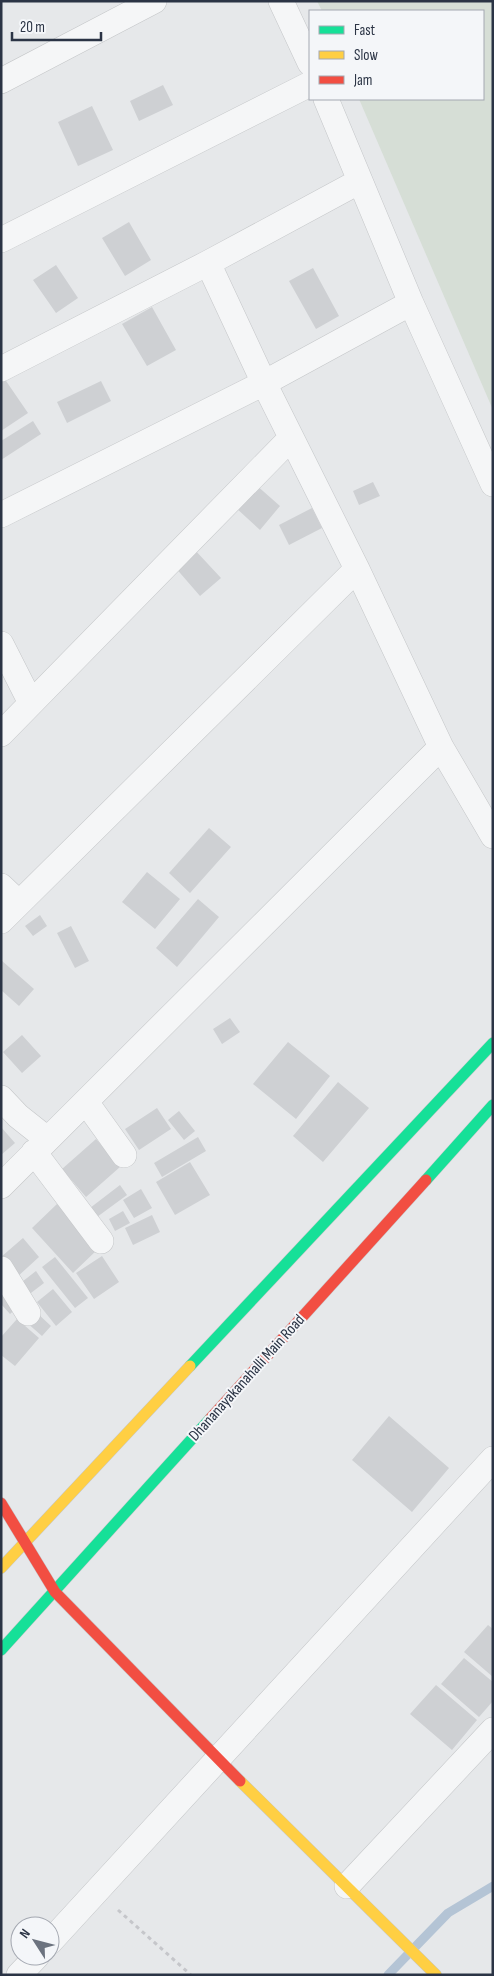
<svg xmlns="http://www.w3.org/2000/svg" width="494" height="1976" viewBox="0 0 494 1976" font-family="'Sofia Sans Condensed',sans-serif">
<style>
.green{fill:#d6ded6}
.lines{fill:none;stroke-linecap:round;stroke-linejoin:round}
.stream{stroke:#b4c4d5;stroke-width:9}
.building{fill:#ced0d3}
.street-casing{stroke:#c4c6c8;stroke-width:26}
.fast-casing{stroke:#c4c6c8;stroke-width:12}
.slow-casing{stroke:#c4c6c8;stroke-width:12}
.jam-casing{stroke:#c4c6c8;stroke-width:12}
.path{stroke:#c5c6ca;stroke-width:3;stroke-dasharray:4 4;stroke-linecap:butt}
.street{stroke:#f5f6f7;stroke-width:25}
.fast{stroke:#16e098;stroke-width:11}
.slow{stroke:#ffcf43;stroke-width:11}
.jam{stroke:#f24e42;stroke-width:11}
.labels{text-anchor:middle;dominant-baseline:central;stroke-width:4;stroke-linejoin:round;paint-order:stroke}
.street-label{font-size:16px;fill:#2b3445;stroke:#f4f6f9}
</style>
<rect width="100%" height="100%" fill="#e6e8ea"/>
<path class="green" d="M317,1H493V410L359,99H483V11H322Z"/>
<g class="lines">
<path class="stream" d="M388,1975L448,1913L493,1886"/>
</g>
<path class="building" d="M163,85L173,105L139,121L130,101Z
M92,106L113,150L78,166L58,122Z
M129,222L151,260L125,276L102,238Z
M56,265L78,298L56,313L33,280Z
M313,268L339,316L316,329L289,281Z
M152,307L176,350L147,366L122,324Z
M4,378L28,413L1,431V380Z
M101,381L111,401L67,423L57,402Z
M33,421L41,434L1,460V441Z
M373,482L380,496L359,505L353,491Z
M255,484L280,506L260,530L235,507Z
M312,508L322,528L289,545L279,525Z
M194,549L221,578L200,596L174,566Z
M209,828L231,847L190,893L169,873Z
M147,872L180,899L155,929L122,902Z
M198,899L219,917L177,967L156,948Z
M40,915L47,926L33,936L25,926Z
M71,926L89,961L75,968L57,933Z
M1,960L34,989L19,1006L1,990Z
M230,1018L240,1032L222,1044L213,1029Z
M22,1035L41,1056L22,1073L3,1052Z
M288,1042L330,1076L296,1119L253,1084Z
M338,1082L369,1108L323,1162L293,1136Z
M157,1108L171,1129L139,1150L125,1129Z
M179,1111L195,1131L184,1140L168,1120Z
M1,1127L15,1143L1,1155Z
M198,1137L206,1151L162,1177L154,1163Z
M96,1139L120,1167L86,1197L62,1169Z
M190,1162L210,1195L175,1215L156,1182Z
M120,1185L127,1195L97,1217L90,1208Z
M141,1189L152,1208L134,1218L123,1200Z
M57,1204L98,1249L73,1273L32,1228Z
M123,1211L130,1223L115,1231L109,1219Z
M152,1215L160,1232L133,1245L125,1228Z
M23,1238L39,1257L16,1278L1,1257Z
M102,1256L119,1282L94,1299L76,1273Z
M55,1257L88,1298L75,1308L42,1267Z
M36,1271L44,1283L27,1296L18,1285Z
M1,1286L19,1306L10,1314L1,1304Z
M53,1289L72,1312L56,1326L37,1302Z
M36,1312L51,1326L42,1336L26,1322Z
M17,1319L39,1338L15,1366L1,1355V1337Z
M389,1416L449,1468L412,1512L352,1460Z
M488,1625L493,1629V1677L464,1652Z
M464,1658L493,1682V1701L479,1717L441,1684Z
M436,1685L477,1720L452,1750L410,1714Z"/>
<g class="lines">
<defs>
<path id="street" d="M281,1L310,63
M1,81L154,1
M326,99L411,303L493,484
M1,240L310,84
M208,263L264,383L357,569L441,747L493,836
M1,369L208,263L360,181
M1,515L264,383L411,303
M1,644L31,703
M1,734L291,438
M1,886L19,903
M1,921L357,569
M1,1098L18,1116L47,1139
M86,1102L124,1155
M34,1152L101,1241
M1,1186L441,747
M1,1269L28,1313
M347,1886L493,1730
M50,1942L493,1459
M19,1975L37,1956"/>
<path id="fast" d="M426,1180L493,1105
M190,1366L493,1043
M1,1650L210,1419"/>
<path id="slow" d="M1,1568L190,1366
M240,1781L436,1975"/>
<path id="jam" d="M210,1419L426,1180
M1,1503L55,1592L240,1781"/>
</defs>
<use href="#street" class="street-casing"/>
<use href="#fast" class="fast-casing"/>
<use href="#slow" class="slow-casing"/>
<use href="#jam" class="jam-casing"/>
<path class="path" d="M118,1910L191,1975"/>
<use href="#street" class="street"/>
<use href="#fast" class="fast"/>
<use href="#slow" class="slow"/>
<use href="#jam" class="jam"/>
</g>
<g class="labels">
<g class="street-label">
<text transform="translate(247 1378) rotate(-48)">Dhananayakanahalli Main Road</text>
</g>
</g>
<rect width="494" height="1976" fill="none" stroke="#2b3445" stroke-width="5"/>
<rect x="309" y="10" width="175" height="90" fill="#f4f6f9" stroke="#a4a8b1"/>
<rect x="319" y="26" width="25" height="8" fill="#16e098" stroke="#a4a8b1"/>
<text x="354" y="35" font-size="15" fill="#2b3445">Fast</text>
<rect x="319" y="51" width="25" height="8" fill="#ffcf43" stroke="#a4a8b1"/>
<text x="354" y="60" font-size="15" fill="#2b3445">Slow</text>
<rect x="319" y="76" width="25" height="8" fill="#f24e42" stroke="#a4a8b1"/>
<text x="354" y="85" font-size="15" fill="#2b3445">Jam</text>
<g transform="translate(35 1941) rotate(306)"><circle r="24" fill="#f4f6f9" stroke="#a4a8b1"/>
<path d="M0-4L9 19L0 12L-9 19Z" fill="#6c737f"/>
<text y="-8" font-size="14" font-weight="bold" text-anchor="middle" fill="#2b3445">N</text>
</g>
<path d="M12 32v8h89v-8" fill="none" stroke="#2b3445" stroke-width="2.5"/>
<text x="20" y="32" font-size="15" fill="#2b3445" stroke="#f4f6f9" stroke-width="4" paint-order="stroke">20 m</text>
</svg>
